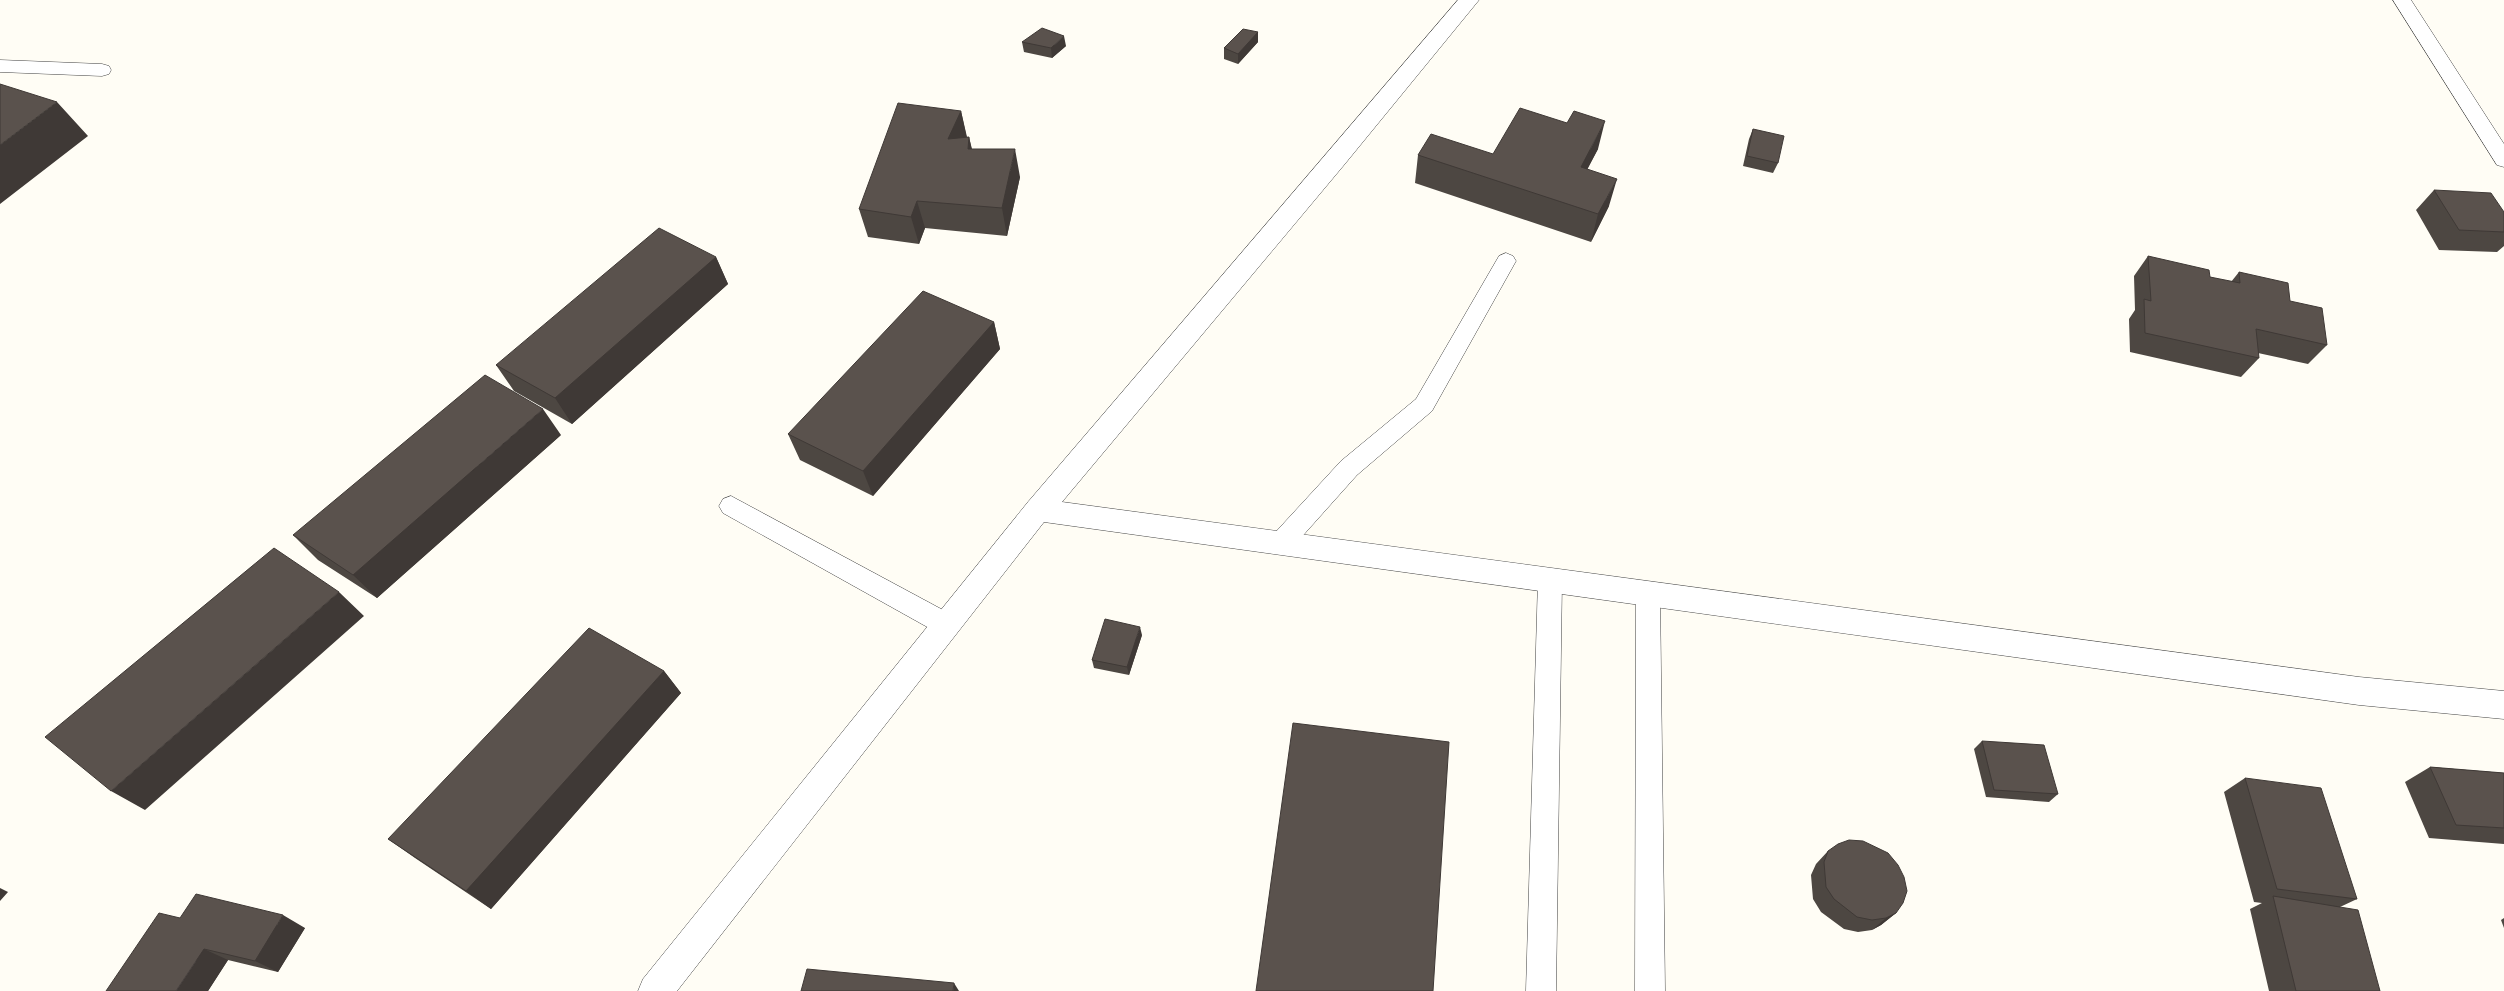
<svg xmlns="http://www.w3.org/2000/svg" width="2504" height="991" viewBox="0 0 2504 991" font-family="'Zilla Slab',serif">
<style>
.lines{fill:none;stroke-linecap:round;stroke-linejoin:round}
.lane-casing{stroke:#444;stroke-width:1}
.street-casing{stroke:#444;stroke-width:1}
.lane{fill:#fff;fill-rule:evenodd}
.street{fill:#fff;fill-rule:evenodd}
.wall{fill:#4d4742}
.shaded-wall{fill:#3f3936}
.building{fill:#5a524d;stroke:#3f3936}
</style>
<rect width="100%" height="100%" fill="#fffdf5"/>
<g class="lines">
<defs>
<path id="lane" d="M2393,0H2411L2504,144V167L2497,165Z
M0,60L102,64L109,66L111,70L109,74L102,76L0,72Z
M1506,253L1513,256L1516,261L1432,411L1357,475L1290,550L1281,553L1272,550L1269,543L1272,536L1341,461L1416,399L1499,256Z
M731,496L956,617L960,625L956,633L947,636L938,633L723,513L719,506L723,499Z
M1550,569L1559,573L1562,580L1556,991H1526L1538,580L1541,573Z
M1648,583L1657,586L1660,594L1665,991H1635L1636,594L1639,586Z"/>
<path id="street" d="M1458,0H1479L1344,165L1062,502L2359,677L2504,691V719L2359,705L1044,522L677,991H638L643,979L1028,502Z"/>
</defs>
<use href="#lane" class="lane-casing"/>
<use href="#street" class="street-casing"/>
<use href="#lane" class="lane"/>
<use href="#street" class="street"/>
</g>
<path class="wall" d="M1258,32V42L1238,64L1224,59V48Z
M1022,42L1066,46L1052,58L1024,52Z
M961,111L967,137H969L972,149L1020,177L1007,236L925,228L919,244L868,237L859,209Z
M1753,129L1778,163L1773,173L1743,166L1749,139Z
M1598,149L1587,169L1609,206L1591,242L1415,183L1418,155L1493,154Z
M2434,190L2504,212V246L2497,252L2439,250L2416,210Z
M2148,256L2210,277L2231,282L2239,272L2290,301L2327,345L2308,364L2258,353L2259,358L2241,377L2130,352L2129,319L2135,310L2134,276Z
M716,257L728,284L572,424L514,391L496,365Z
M994,322L1000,349L873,496L800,460L788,434Z
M561,435L377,598L318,560L293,535Z
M1142,635L1129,675L1094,668L1092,660Z
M664,671L681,693L491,909L415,858L388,839Z
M1982,741L2058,794L2049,802L1986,797L1974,749Z
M2430,767L2504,773V844L2429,838L2405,782Z
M2245,778L2357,899L2340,907L2380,991H2269L2250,909L2262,903L2254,902L2224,792Z
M1828,851L1896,913L1881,925L1872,930L1858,932L1844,929L1821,912L1813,899L1811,875L1816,864Z
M180,918L305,928L278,972L228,960L208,991Z
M2504,918V928L2501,920Z"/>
<path class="shaded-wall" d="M1258,32V42L1238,64V54Z
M1064,36L1066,46L1052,58L1051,48Z
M57,102L88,136L0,204V145Z
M961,111L967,139H948Z
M1605,121L1598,149L1574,195L1581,167Z
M969,137L975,165L968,149Z
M1015,149L1020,177L1007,236L1002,208Z
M1617,179L1609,206L1591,242L1598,214Z
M917,201L925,228L919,244L911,217Z
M716,257L728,284L572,424L555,398Z
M994,322L1000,349L873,496L863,471Z
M543,409L561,435L377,598L353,575Z
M339,592L364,616L145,810L111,791Z
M1140,627L1142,635L1129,675L1127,667Z
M664,671L681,693L491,909L466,891Z
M0,888L8,892L0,901Z
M1896,913L1881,925L1872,930L1886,918Z
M283,915L305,928L278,972L255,961Z
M204,949L228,960L208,991H176Z
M954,983L959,991H953Z"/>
<path class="building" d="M1042,28L1064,36L1051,48L1022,42Z
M1243,29L1258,32L1238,54L1224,48Z
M0,84L57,102L0,145Z
M898,103L961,111L948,139L969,137L968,149H1015L1002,208L917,201L911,217L859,209Z
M1520,108L1567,123L1574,111L1605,121L1581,167L1617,179L1598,214L1418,155L1431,134L1493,154Z
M1753,129L1784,136L1778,163L1747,156Z
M2434,190L2491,193L2504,212V232L2459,230Z
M659,228L716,257L555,398L496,365Z
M2148,256L2209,270L2210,277L2240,283L2239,272L2288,283L2290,301L2322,308L2327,345L2256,329L2259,358L2145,333L2144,299L2151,301Z
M923,291L994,322L863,471L788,434Z
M485,375L543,409L353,575L293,535Z
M274,548L339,592L111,791L45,737Z
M1105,619L1140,627L1127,667L1092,660Z
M589,628L664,671L466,891L388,839Z
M1293,723L1449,742L1433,991H1256Z
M1982,741L2044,745L2058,794L1994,790Z
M2430,767L2504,773V828L2456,825Z
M2245,778L2321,788L2357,899L2277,889Z
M1849,840L1863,841L1888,853L1898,865L1904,877L1907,891L1903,903L1896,913L1886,918L1872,920L1857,917L1834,899L1826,887L1824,862L1828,851L1838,844Z
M196,894L283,915L255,961L204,949L176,991H106L159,913L180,918Z
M2273,896L2358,910L2380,991H2296Z
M807,969L954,983L953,991H801Z"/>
</svg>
